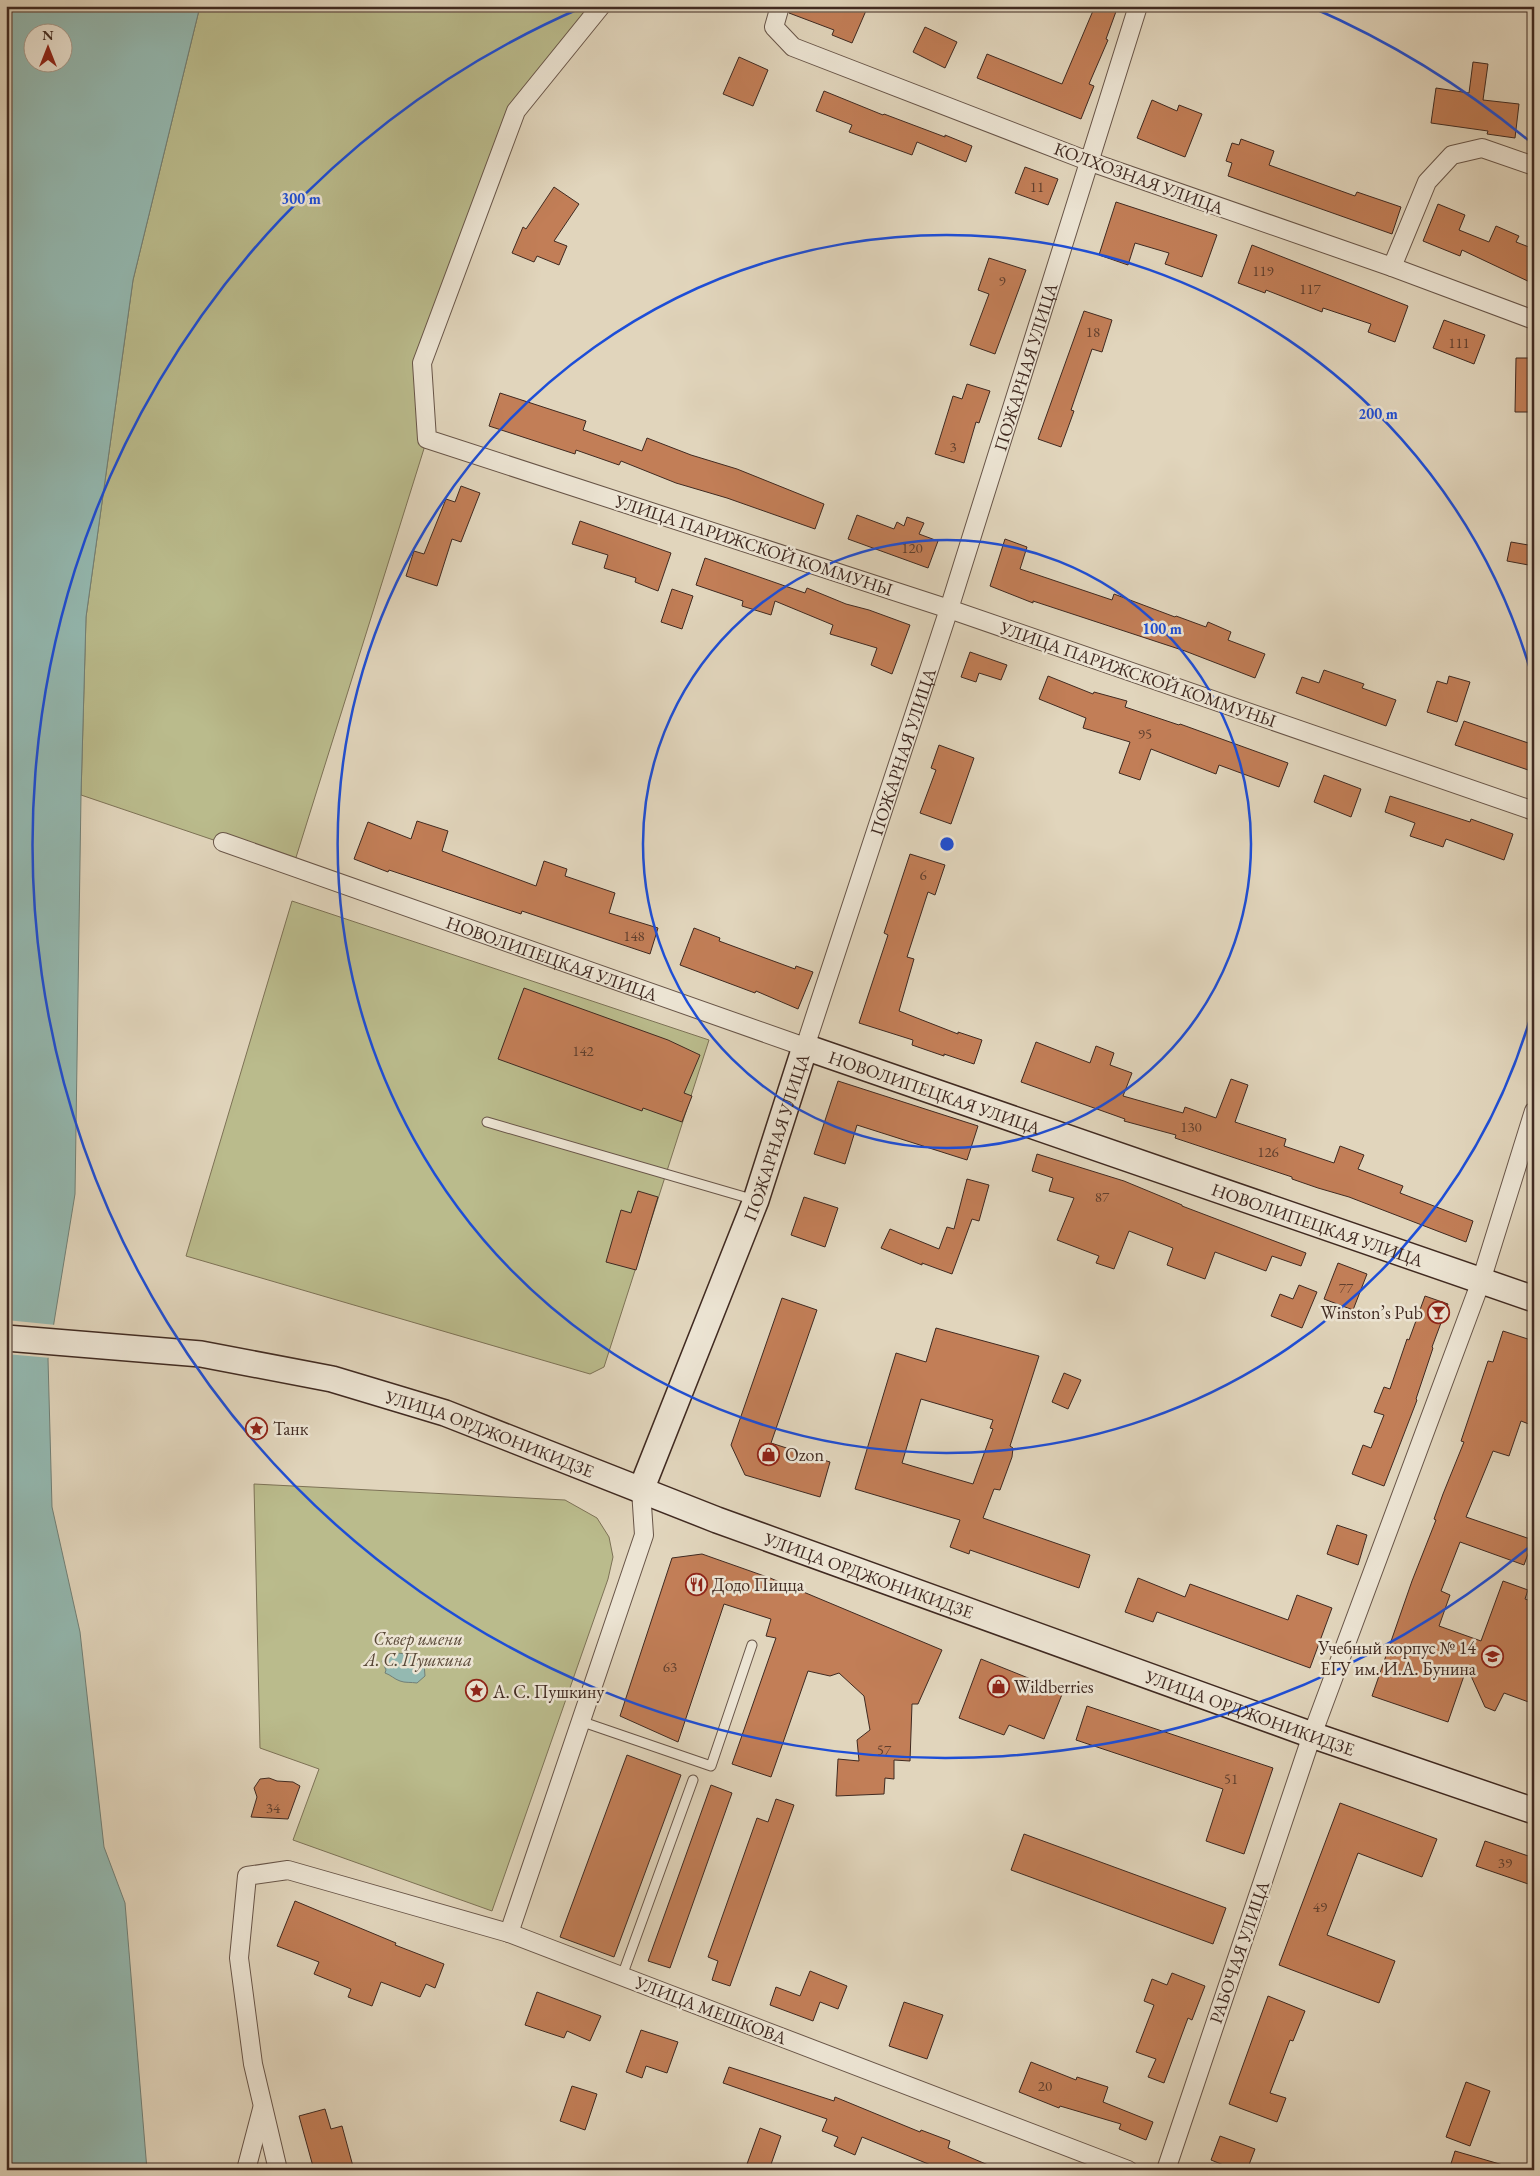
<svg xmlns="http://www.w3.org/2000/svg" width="1540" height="2176" viewBox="0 0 1540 2176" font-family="'EB Garamond',serif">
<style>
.green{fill:#babb8c;stroke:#7d7256}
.water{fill:#94b9b1;stroke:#728077;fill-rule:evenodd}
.pier{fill:#e1d5bc}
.building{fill:#c27e57;stroke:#402a21;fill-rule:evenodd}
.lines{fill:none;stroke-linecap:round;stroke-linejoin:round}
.lane-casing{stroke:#685548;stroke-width:11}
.street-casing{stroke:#685548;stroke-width:20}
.secondary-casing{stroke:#402a21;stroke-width:28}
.lane{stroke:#ece4d3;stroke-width:9}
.street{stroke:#ece4d3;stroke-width:18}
.secondary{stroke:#ece4d3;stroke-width:25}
.ring{fill:none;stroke:#1d4ed8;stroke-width:2.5}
.labels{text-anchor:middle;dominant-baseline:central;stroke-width:5;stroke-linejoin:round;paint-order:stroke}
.number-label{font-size:15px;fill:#603f2e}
.street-label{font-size:18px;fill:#402a21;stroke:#ece4d3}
.poi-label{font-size:18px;fill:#402a21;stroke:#ece4d3;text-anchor:start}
.park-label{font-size:18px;font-style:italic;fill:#584736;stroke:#ece4d3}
.centre{fill:#1d4ed8;stroke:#ece4d3;stroke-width:2.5}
.ring-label{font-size:15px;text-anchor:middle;font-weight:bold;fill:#1d4ed8;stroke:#ece4d3;stroke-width:5;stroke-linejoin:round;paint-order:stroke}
</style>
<rect width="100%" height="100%" fill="#e1d5bc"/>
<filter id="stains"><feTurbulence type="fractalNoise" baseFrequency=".004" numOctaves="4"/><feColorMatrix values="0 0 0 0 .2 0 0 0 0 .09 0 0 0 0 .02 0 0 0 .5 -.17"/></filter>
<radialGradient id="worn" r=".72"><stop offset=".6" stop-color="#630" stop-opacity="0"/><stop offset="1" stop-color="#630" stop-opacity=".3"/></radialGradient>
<path class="green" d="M200,6H601L516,111L422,363L427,439L293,867L81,795L86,617L133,280Z
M292,901L709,1040L604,1367L590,1374L186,1256Z
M254,1484L565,1500L597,1518L609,1537L613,1557L608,1579L492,1911L293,1840L319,1769L260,1748Z"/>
<path class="water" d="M6,6H200L133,280L86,617L81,795L75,1194L48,1359L52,1507L80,1632L104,1847L125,1903L147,2170H6ZM32,32H62V62H32Z
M390,1652L413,1655L424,1663L425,1676L417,1683C411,1682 405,1683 400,1681C394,1679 391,1675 385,1673L386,1670L382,1661Z"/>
<path class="pier" d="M6,1320L56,1325L51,1358L6,1354Z"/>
<path class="building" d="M790,6H868L852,43L832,35L834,30L789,13Z
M1095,6H1118L1106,39L1108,40L1089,84L1094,86L1081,119L977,78L987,54L1062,84Z
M925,27L957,42L945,68L913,52Z
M739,57L768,70L753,106L723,94Z
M1473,62L1488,64L1483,100L1519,104L1515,138L1487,134L1488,131L1431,123L1436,88L1469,93Z
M824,91L883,115L884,114L945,137V135L972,146L966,162L917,142L912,155L849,132L852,125L816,111Z
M1152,100L1177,111L1179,105L1202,114L1185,157L1137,138Z
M1241,139L1274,151L1269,165L1355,196L1357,192L1401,207L1392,234L1228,176L1232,163L1226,161L1232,143L1239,145Z
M1025,167L1058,179L1048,205L1015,193Z
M554,187L579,204L554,241L567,246L559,265L537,256L534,262L512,253L523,227L526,229Z
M1116,202L1217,235L1202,277L1165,264L1169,253L1135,243L1128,265L1099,255Z
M1438,204L1465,215L1459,230L1489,242L1496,226L1519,236L1516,242L1534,249V284L1462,250L1460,256L1423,241Z
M1252,245L1408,306L1395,342L1368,332L1371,324L1323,308L1322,312L1266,290L1265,293L1238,283Z
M989,258L1026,270L995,354L970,345L989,294L978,290Z
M1084,311L1112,320L1102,352L1092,349L1071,410L1074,411L1061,447L1038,439Z
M1444,320L1485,335L1474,364L1433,348Z
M1516,358H1534V412H1515Z
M967,384L990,391L979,423L976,422L964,463L935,454L953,396L962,399Z
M500,393L586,421L583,430L642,451L647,438L691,455L737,469L824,504L815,529L727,498L676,483L621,461L619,465L576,450L575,454L489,426Z
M461,486L480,493L461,542L452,539L437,586L406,576L414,551L424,554L446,499L455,502Z
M857,515L894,529L897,522L904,526L907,517L924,523L919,534L938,541L928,568L848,539Z
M580,521L671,553L658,591L635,582L636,578L604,568L608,555L572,544Z
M1005,539L1027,547L1020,569L1112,600L1114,594L1175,617L1176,616L1206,627L1208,622L1231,632L1228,640L1265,654L1255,678L1185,651L1033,601V603L990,586Z
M1511,542L1534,546V566L1507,561Z
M705,558L805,593L807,588L846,604L869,610L910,625L892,674L871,665L877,648L830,634L833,625L775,601L771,615L742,606L743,601L696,585Z
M672,589L693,596L682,629L661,622Z
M970,652L1007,665L1001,680L979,673L976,682L961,677Z
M1324,670L1364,684L1362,688L1396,700L1386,726L1296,693L1302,677L1319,683Z
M1048,676L1093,694L1094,692L1127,701L1125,707L1179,725L1180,724L1288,763L1279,787L1219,765L1216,774L1151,749L1140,780L1119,773L1130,742L1083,728L1086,718L1039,699Z
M1449,676L1470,682L1457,722L1427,712L1437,681L1447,684Z
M1464,721L1534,745V772L1455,745Z
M939,745L974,758L951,824L920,813L936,770L931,768Z
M1324,775L1361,789L1351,817L1314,802Z
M1390,796L1470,822L1471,819L1513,834L1504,860L1446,839L1443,847L1410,836L1415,823L1385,812Z
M417,821L448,831L442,851L536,886L544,861L567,869L565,876L615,893L609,913L658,928L650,954L522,911L521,914L389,870L388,872L354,859L368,822L411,839Z
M910,854L945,865L935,895L928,892L907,957L914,959L899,1011L958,1034V1032L982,1040L974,1064L944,1054V1056L912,1045L913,1040L859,1023L888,935L884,933Z
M694,928L720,938L719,941L795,969L796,966L813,972L798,1009L756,991L755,993L680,965Z
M524,988L668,1040L700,1055L684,1093L692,1096L682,1122L643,1108L642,1111L498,1059Z
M1036,1042L1090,1063L1096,1046L1114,1053L1110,1065L1132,1073L1123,1096L1183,1113L1185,1107L1216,1118L1231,1079L1248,1085L1235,1122L1286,1139L1284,1146L1334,1163L1340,1146L1364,1155L1358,1169L1403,1186L1400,1193L1473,1221L1466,1242L1349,1197L1318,1188L1292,1179V1177L1175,1138L1176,1135L1124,1121L1125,1119L1021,1082Z
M838,1081L978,1126L967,1160L857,1125L845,1164L814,1154Z
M1037,1154L1124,1181L1182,1205V1206L1306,1253L1301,1266L1272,1256L1266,1271L1215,1252L1205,1279L1167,1265L1173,1248L1129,1231L1114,1269L1096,1263L1099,1256L1057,1240L1074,1198L1049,1191L1053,1178L1032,1171Z
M967,1179L989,1185L979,1221L972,1219L952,1274L922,1263V1265L881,1248L890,1229L939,1249L947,1227L954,1229Z
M638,1191L658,1197L636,1270L606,1262L621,1210L631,1213Z
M804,1197L838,1208L825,1247L791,1235Z
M1338,1263L1367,1274L1353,1310L1324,1299Z
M1299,1285L1317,1292L1302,1328L1271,1316L1280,1294L1293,1299Z
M1425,1296L1448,1304L1432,1347L1433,1348L1416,1399L1417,1400L1384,1486L1352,1474L1363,1445L1371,1448L1384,1415L1374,1412L1384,1387L1390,1389L1407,1339L1409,1340Z
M782,1298L817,1310L771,1443L830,1462L820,1497L745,1475L731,1445Z
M936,1328L1039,1356L1010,1446L1013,1448L1012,1457L1000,1490L994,1489L983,1518L1090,1555L1079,1588L970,1550L969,1554L950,1547L960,1520L855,1489L896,1353L926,1362ZM921,1399L993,1420L990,1428L993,1429L973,1484L902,1463Z
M1503,1331L1534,1341V1426L1521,1421L1509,1456L1493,1451L1466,1517L1533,1540L1524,1565L1460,1542L1441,1591L1450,1595L1439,1626L1481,1641L1503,1581L1528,1590L1525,1599L1534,1602V1704L1504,1693L1495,1711L1485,1707L1467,1667L1448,1722L1372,1696L1412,1581L1436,1520L1434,1519L1443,1494L1464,1442L1461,1441L1488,1361L1493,1362Z
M1064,1373L1081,1380L1068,1409L1052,1402Z
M1337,1525L1367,1535L1358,1565L1327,1554Z
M702,1554L770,1578L942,1650L918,1704H912L910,1761L894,1760V1779L885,1778L884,1794L836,1796L838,1759L859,1761L857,1740L870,1730L864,1696L839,1673L830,1676L808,1671L771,1777L732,1764L776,1638L766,1636L771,1619L724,1604L678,1742L620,1716L672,1558Z
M1138,1578L1185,1597L1190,1584L1288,1620L1297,1595L1332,1608L1310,1668L1157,1612L1153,1622L1125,1612Z
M981,1659L1063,1692L1044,1739L1009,1725L1004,1735L959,1718Z
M1087,1706L1273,1768L1244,1854L1206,1841L1223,1789L1076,1740Z
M627,1755L681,1775L614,1957L560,1937Z
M269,1778L277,1781L293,1782L300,1786L288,1819L251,1817L257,1797L254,1788L260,1779Z
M711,1785L732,1793L670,1968L648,1961Z
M776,1799L794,1805L730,1986L712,1980L718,1961L708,1957L757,1818L768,1822Z
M1340,1803L1437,1839L1422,1877L1358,1853L1327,1935L1395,1961L1379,2003L1279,1965Z
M1024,1834L1226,1908L1213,1944L1011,1870Z
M1485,1841L1534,1858V1886L1476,1866Z
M295,1901L396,1943L395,1945L444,1964L435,1988L426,1984L420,1997L381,1982L372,2006L348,1997L351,1989L314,1974L319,1962L277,1946Z
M810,1971L847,1986L838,2009L820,2002L813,2021L770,2005L776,1987L800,1996Z
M1172,1973L1205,1986L1192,2020L1188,2018L1164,2083L1148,2077L1156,2059L1136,2052L1154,2005L1144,2001L1152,1979L1167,1985Z
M537,1992L601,2016L590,2041L567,2031L564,2038L525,2025Z
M1268,1996L1305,2011L1293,2041L1290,2040L1270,2093L1286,2098L1277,2122L1229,2104Z
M904,2002L943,2015L927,2059L889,2046Z
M641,2030L678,2042L667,2073L646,2066L642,2078L626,2072Z
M1031,2062L1076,2080L1077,2077L1108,2087L1103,2102L1153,2122L1146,2140L1119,2129L1121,2124L1060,2106L1059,2108L1019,2092Z
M729,2067L834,2101L835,2097L920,2132L921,2130L950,2141L948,2148L1000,2170H943L862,2137L855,2155L834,2146L838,2137L822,2131L827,2119L723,2083Z
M1466,2082L1490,2091L1470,2146L1446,2137Z
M572,2086L597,2094L585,2130L560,2121Z
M325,2109L331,2129L342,2126L354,2170H314L299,2116Z
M760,2128L781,2136L769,2170L747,2164Z
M1220,2136L1255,2149L1247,2170H1236L1211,2160Z
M1455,2151L1503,2165L1502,2170H1449Z"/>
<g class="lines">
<defs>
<path id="lane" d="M487,1122L755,1200
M580,1721L711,1766L752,1645
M622,1976L693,1780"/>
<g id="street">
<path d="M601,6L516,111L422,363L427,439L949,609L1534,811"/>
<path d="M780,6L774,27L793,47L1088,161L1392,267L1534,320"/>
<path d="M1392,267L1427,182L1452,155L1482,148L1534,166"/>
<path id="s1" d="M223,842L805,1047L949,609L1138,6"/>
<path d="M509,1933L644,1535L641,1490"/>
<path d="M246,2170L262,2109"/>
<path d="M278,2170L253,2064L239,1958L247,1876L288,1870L509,1933L1128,2170"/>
<path d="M1166,2170L1312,1735L1481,1281L1534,1111"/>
</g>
<g id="secondary">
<path id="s2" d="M6,1338L201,1354L332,1379L445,1413L717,1520L1312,1735L1534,1811"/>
<path id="s3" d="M641,1490L756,1200L805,1047L1534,1299"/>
</g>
</defs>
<use href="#lane" class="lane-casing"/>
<use href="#street" class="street-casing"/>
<use href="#secondary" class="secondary-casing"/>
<use href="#lane" class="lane"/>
<use href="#street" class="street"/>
<use href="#secondary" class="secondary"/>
</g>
<g class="ring">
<circle cx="947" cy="844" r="304"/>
<path d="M1532 1012A609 609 0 1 1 1532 676"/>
<path d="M1528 1548A913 913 0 1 1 583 7M1311 7A913 913 0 0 1 1528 140"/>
</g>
<defs>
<symbol id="bar-ring" viewBox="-11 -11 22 22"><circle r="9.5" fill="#ece4d3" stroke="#8f2418" stroke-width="1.5"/><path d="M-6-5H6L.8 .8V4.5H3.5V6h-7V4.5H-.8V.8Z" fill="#8f2418"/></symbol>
<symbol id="sight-ring" viewBox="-11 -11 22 22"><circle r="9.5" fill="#ece4d3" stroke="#8f2418" stroke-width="1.5"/><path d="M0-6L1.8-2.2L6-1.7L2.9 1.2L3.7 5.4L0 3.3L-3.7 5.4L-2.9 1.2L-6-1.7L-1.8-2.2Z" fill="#8f2418"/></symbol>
<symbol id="shop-ring" viewBox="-11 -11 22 22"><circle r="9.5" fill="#ece4d3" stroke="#8f2418" stroke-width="1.5"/><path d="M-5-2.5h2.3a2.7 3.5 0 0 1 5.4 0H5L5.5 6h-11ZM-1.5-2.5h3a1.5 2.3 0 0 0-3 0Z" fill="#8f2418"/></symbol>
<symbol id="restaurant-ring" viewBox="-11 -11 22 22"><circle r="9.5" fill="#ece4d3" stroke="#8f2418" stroke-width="1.5"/><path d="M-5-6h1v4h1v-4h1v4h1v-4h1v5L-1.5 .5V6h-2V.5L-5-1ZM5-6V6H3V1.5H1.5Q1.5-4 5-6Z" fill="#8f2418"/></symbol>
<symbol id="university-ring" viewBox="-11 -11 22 22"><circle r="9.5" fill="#ece4d3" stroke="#8f2418" stroke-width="1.5"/><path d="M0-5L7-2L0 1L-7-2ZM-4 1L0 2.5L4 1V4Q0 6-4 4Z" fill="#8f2418"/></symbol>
</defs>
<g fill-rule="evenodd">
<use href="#bar-ring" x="1426" y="1300" width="25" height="25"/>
<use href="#sight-ring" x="244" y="1416" width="25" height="25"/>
<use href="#shop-ring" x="756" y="1442" width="25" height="25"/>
<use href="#restaurant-ring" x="684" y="1572" width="25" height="25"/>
<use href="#university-ring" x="1480" y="1644" width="25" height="25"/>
<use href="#shop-ring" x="986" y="1674" width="25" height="25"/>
<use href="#sight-ring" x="464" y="1678" width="25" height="25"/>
</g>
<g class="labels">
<g class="number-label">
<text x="1037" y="186">11</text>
<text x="1263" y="270">119</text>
<text x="1002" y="280">9</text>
<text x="1310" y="288">117</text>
<text x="1093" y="331">18</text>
<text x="1459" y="342">111</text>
<text x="953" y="446">3</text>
<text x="912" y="547">120</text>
<text x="1145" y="733">95</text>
<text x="923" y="874">6</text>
<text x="634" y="935">148</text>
<text x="583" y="1050">142</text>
<text x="1191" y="1126">130</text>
<text x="1268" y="1151">126</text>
<text x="1102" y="1196">87</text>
<text x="1346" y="1287">77</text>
<text x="670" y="1666">63</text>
<text x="884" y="1749">57</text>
<text x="1231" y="1778">51</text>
<text x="273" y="1807">34</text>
<text x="1505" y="1862">39</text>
<text x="1320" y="1906">49</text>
<text x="1045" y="2085">20</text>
</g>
<g class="street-label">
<text transform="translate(1139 178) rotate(20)">КОЛХОЗНАЯ УЛИЦА</text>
<text stroke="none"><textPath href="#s1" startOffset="1332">ПОЖАРНАЯ УЛИЦА</textPath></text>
<text transform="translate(754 545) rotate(18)">УЛИЦА ПАРИЖСКОЙ КОММУНЫ</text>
<text transform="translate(1138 674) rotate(19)">УЛИЦА ПАРИЖСКОЙ КОММУНЫ</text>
<text stroke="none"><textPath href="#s1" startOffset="928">ПОЖАРНАЯ УЛИЦА</textPath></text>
<text stroke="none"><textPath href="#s1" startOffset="349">НОВОЛИПЕЦКАЯ УЛИЦА</textPath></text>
<text stroke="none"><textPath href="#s3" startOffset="610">НОВОЛИПЕЦКАЯ УЛИЦА</textPath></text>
<text stroke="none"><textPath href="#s3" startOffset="378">ПОЖАРНАЯ УЛИЦА</textPath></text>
<text stroke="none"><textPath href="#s3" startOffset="1015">НОВОЛИПЕЦКАЯ УЛИЦА</textPath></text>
<text stroke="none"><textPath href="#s2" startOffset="496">УЛИЦА ОРДЖОНИКИДЗЕ</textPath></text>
<text stroke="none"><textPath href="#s2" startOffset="901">УЛИЦА ОРДЖОНИКИДЗЕ</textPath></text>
<text stroke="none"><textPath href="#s2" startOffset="1306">УЛИЦА ОРДЖОНИКИДЗЕ</textPath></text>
<text transform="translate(1239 1952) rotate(-71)">РАБОЧАЯ УЛИЦА</text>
<text transform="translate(711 2010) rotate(21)">УЛИЦА МЕШКОВА</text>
</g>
<g class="poi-label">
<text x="1423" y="1312" text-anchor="end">Winston’s Pub</text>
<text x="273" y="1428">Танк</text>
<text x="785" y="1454">Ozon</text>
<text x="712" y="1584">Додо Пицца</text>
<text x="1476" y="1647" text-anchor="end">Учебный корпус № 14<tspan x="1476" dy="21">ЕГУ им. И.А. Бунина</tspan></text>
<text x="1014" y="1686">Wildberries</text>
<text x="493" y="1691">А. С. Пушкину</text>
</g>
<g class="park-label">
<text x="418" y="1638">Сквер имени<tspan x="418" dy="21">А. С. Пушкина</tspan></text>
</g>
</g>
<circle cx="947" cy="844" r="8" class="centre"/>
<g class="ring-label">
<text x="301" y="204">300 m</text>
<text x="1378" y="419">200 m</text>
<text x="1162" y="634">100 m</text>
</g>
<rect width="1540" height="2176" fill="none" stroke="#e1d5bc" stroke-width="25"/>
<rect x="8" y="8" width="1525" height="2161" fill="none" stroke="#402a21" stroke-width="2.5"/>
<rect x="12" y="12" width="1515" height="2151" fill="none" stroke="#402a21"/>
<g transform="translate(48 48)"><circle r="24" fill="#ece4d3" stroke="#a79a8c"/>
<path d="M0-4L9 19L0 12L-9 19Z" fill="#8f2418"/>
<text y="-8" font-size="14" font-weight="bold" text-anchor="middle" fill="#402a21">N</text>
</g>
<rect width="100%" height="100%" filter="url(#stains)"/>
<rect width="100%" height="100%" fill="url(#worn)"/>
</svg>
